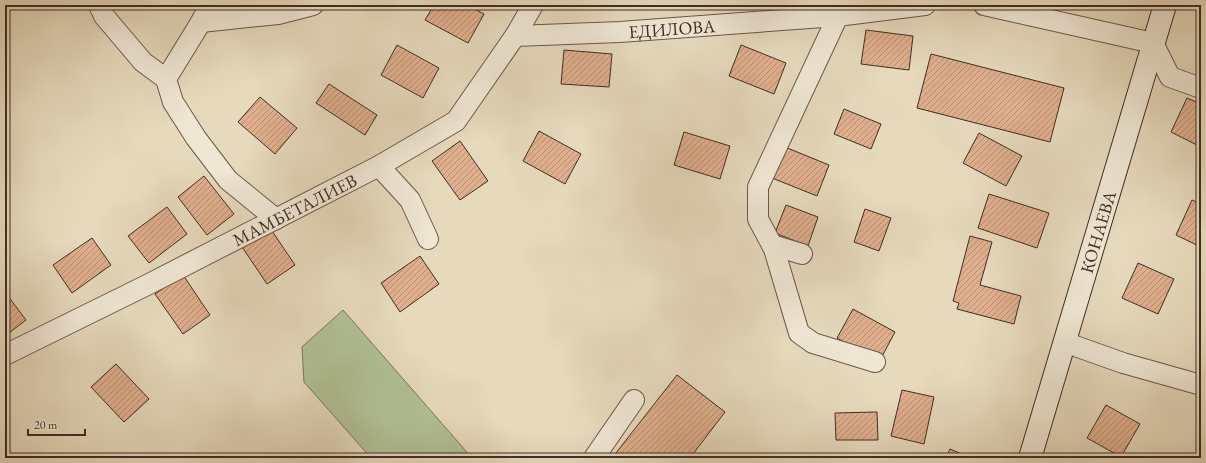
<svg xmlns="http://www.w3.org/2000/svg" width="1206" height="463" viewBox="0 0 1206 463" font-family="'EB Garamond',serif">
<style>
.green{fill:#b0c094;stroke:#78765c}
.building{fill:url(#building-hatch);stroke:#402d23}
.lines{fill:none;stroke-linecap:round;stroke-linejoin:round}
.street-casing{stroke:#6a5849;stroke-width:22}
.secondary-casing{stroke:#402d23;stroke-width:24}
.street{stroke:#efe6d3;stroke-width:20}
.secondary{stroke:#efe6d3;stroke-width:22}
.labels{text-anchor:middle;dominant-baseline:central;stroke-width:3.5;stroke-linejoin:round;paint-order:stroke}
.street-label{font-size:18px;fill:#402d23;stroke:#efe6d3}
</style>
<defs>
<pattern id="building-hatch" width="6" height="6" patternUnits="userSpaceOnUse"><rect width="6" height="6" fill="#e0af8e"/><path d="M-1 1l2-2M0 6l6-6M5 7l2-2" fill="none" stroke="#b78f74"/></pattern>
</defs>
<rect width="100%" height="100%" fill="#e6d9bc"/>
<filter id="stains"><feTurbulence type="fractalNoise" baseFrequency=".005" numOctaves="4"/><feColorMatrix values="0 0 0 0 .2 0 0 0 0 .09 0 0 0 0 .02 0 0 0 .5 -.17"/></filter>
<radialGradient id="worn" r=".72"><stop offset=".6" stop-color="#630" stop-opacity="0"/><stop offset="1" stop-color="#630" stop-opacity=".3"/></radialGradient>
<path class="green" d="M343,310L472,458H371L304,382L302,347Z"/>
<path class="building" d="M434,5H467L484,14L468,43L425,20Z
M866,30L913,36L909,70L861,64Z
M397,45L439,68L423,98L381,75Z
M741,45L786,63L774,94L729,76Z
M564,50L612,54L609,87L561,84Z
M1201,53V68L1196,67Z
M931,54L1064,88L1050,142L917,108Z
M329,84L377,115L365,135L316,103Z
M260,97L297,128L275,154L238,122Z
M1187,98L1201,104V147L1171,132Z
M844,109L881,124L871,149L834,134Z
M539,131L581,154L565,184L523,161Z
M684,132L730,146L720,179L674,165Z
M979,133L1022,156L1006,186L963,163Z
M460,141L488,181L460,200L432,161Z
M785,147L829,165L817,196L772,178Z
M204,176L234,214L207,235L178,197Z
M989,194L1049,213L1037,248L978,228Z
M1192,200L1201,204V247L1176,235Z
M786,205L818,217L808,246L775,233Z
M167,207L187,234L149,263L128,236Z
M865,209L891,218L879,251L854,242Z
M268,225L295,265L267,284L240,244Z
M970,236L992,242L980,285L1021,296L1014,324L957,309L959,303L953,301Z
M92,238L111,265L72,293L53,265Z
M420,256L439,284L400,312L381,283Z
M1138,263L1174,279L1158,314L1122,298Z
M183,275L210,315L183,334L155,294Z
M5,292L26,320L5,336Z
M853,309L895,332L879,362L837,338Z
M116,364L149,399L124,422L91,387Z
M677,375L725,412L690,458H612Z
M902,390L934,397L924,444L891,436Z
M1106,405L1140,424L1121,457L1087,438Z
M877,412L878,440H836L835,413Z
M950,449L971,458H946Z"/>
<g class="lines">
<defs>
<g id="street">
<path d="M99,5L104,16L143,62L166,79L173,102L196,138L228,180L276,219"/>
<path d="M843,5L758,187V219L774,249L799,333L813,343L875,362"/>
<path d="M984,5L1153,43L1170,77L1201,88"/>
<path d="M201,22L278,14L313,5"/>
<path id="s1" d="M515,36L620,32L837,16L925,5"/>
<path d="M166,79L201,22L210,5"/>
<path d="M379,166L410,200L428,239"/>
<path d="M772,245L802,254"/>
<path d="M1064,342L1123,363L1201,385"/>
<path id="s2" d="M5,355L147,285L379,166L456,121L515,36L533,5"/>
<path d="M594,458L634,400"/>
</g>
<g id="secondary">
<path id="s3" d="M1030,458L1165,5"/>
</g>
</defs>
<use href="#street" class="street-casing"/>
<use href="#secondary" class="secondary-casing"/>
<use href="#street" class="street"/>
<use href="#secondary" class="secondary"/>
</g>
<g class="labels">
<g class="street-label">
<text stroke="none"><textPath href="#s1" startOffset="157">ЕДИЛОВА</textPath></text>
<text stroke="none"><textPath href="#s2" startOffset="324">МАМБЕТАЛИЕВ</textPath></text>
<text stroke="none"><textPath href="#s3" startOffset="236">КОНАЕВА</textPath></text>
</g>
</g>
<rect width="1206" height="463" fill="none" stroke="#e6d9bc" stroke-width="20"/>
<rect x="6" y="6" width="1194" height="451" fill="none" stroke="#402d23" stroke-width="2"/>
<rect x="10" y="10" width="1186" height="443" fill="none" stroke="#402d23"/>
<path d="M28 429v6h57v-6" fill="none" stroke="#402d23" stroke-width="2"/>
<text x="34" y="429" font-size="12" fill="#402d23" stroke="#efe6d3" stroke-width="3" paint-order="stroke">20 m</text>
<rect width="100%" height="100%" filter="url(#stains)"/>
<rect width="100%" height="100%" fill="url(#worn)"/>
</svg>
